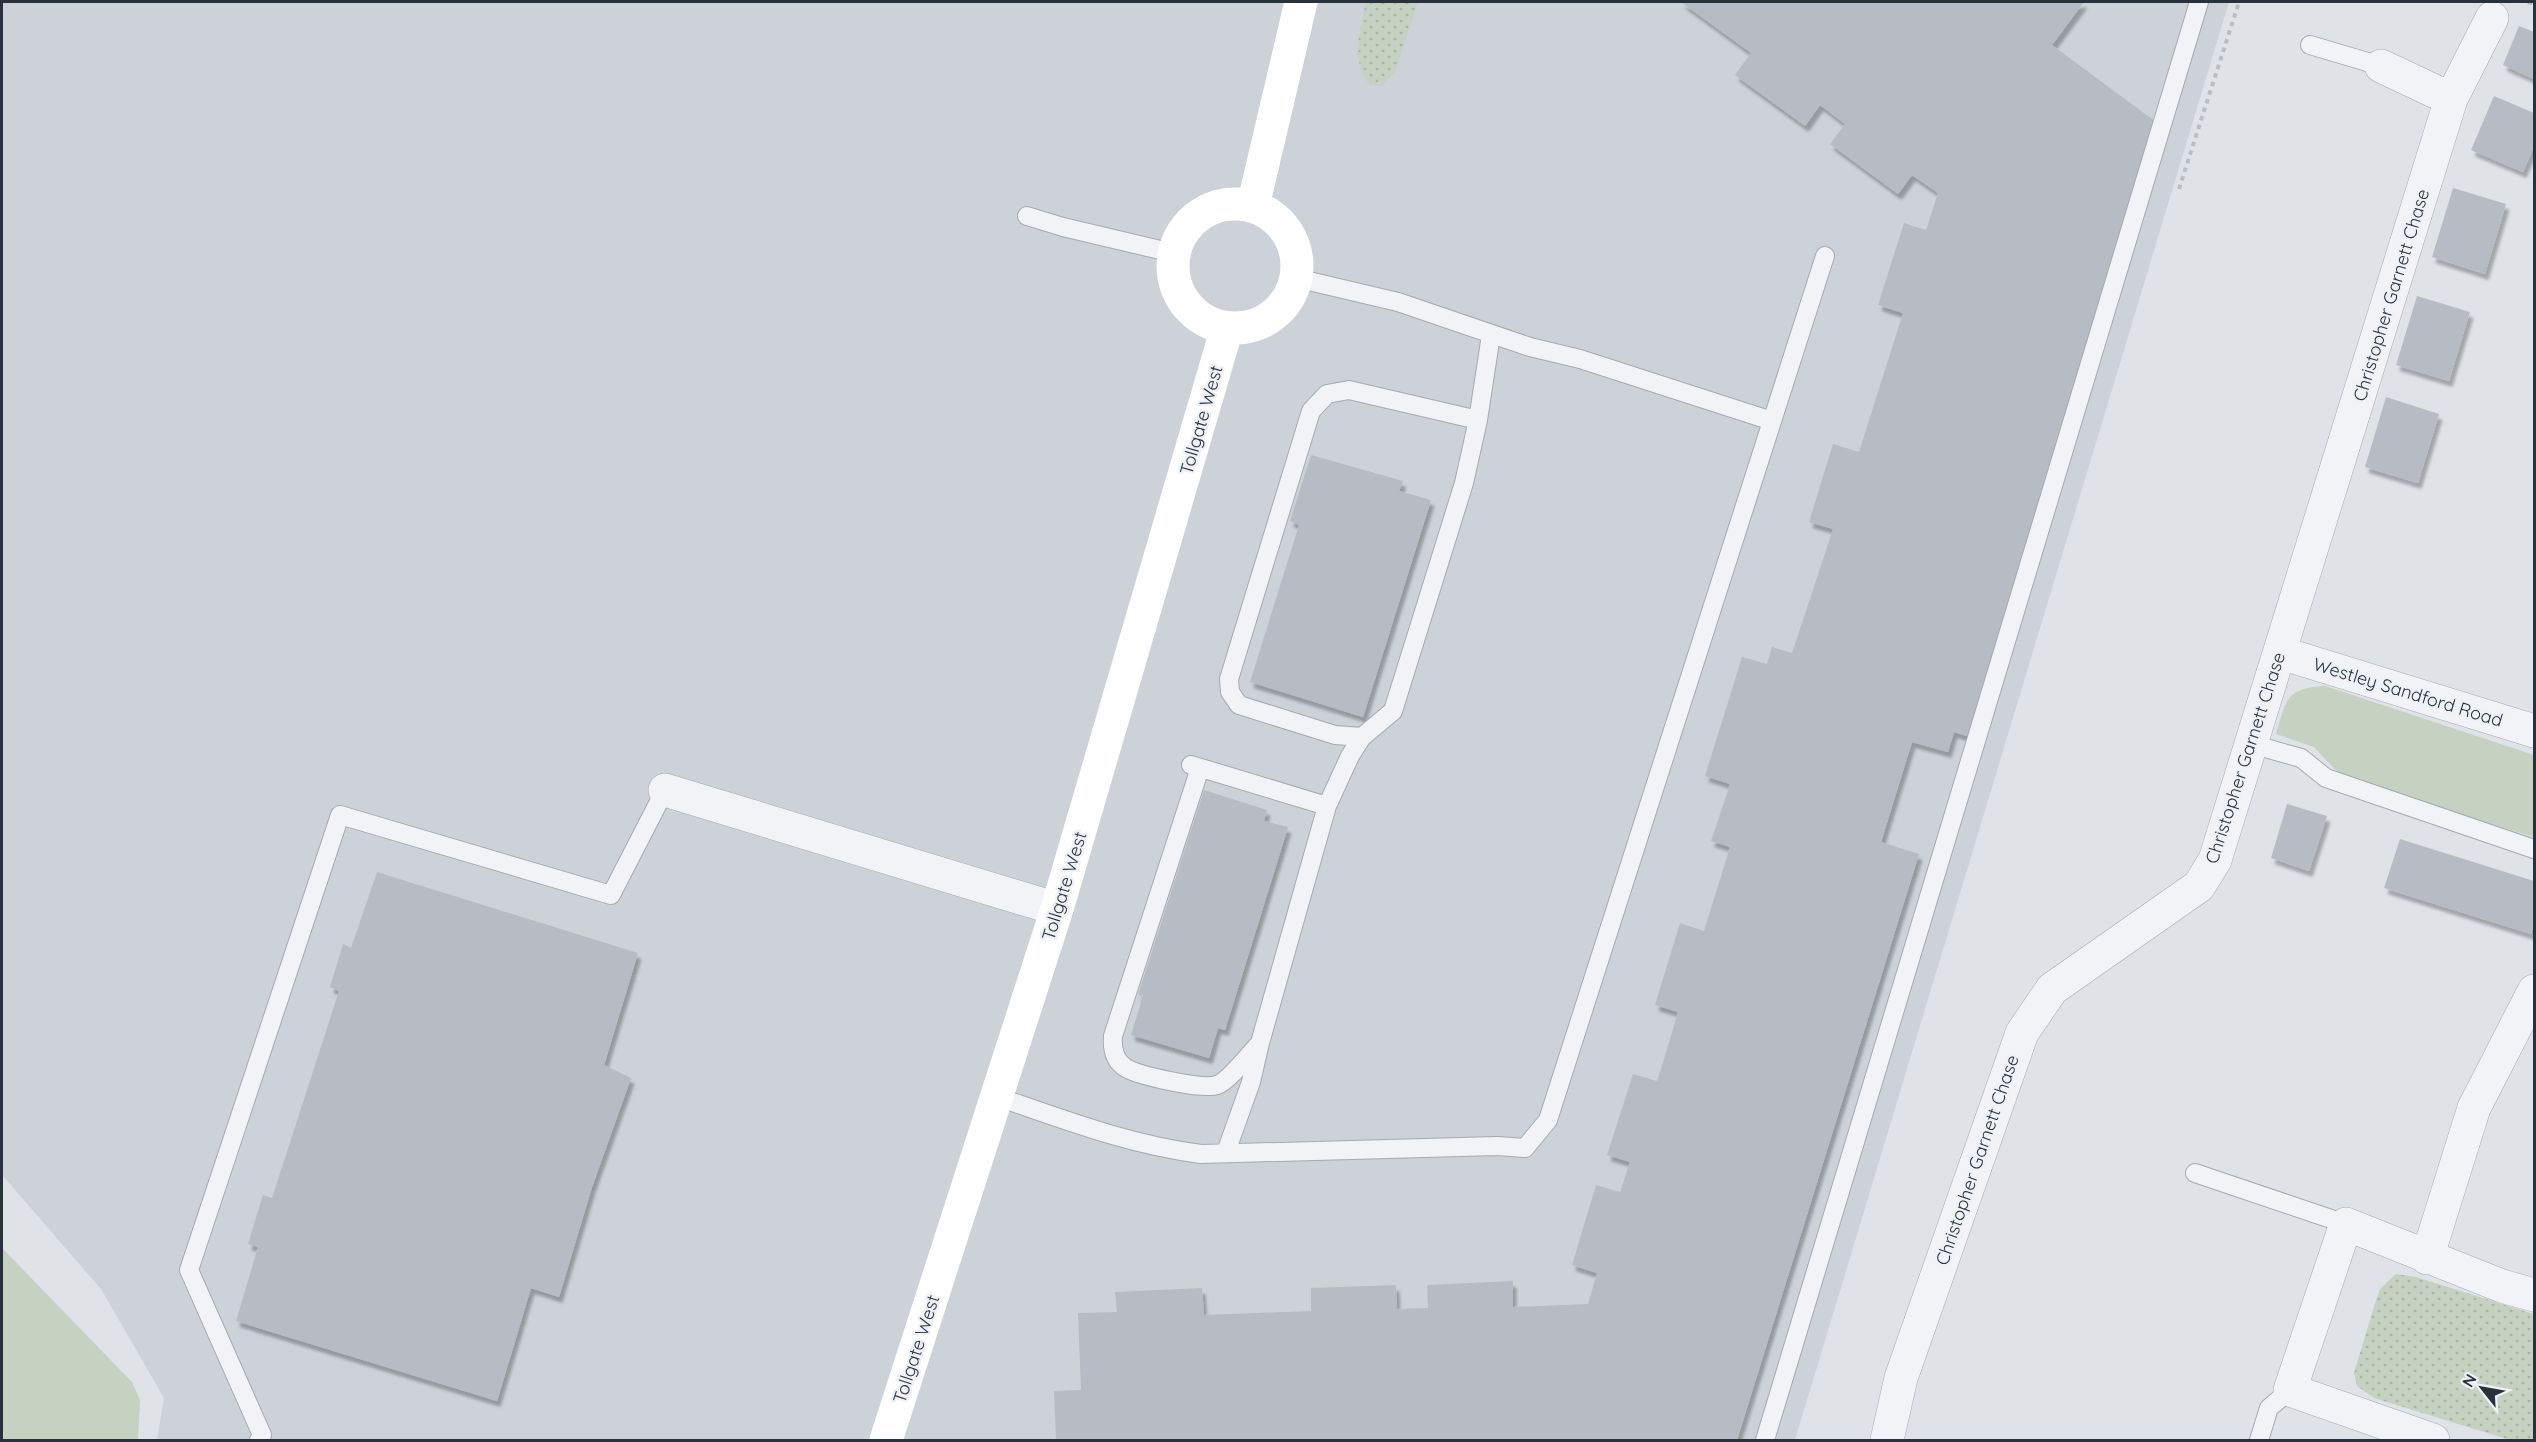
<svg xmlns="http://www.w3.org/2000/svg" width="2536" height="1442" viewBox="0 0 2536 1442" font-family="Quicksand,sans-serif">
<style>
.built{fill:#cdd2d9}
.green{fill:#c5d1c1}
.park{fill:url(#park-dots)}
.building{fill:#b7bcc4;filter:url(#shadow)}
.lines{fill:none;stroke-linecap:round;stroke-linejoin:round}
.lane-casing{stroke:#a5a9b1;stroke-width:20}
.street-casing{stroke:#a5a9b1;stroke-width:34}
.path{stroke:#babdc2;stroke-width:4;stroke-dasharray:4.5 4.5;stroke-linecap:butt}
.lane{stroke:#f2f3f6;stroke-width:18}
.street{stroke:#f2f3f6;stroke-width:33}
.secondary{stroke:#fff;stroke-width:33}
.labels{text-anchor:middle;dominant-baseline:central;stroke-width:5;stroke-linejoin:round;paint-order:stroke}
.street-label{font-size:18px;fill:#29313d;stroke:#eef1f5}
</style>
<defs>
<pattern id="park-dots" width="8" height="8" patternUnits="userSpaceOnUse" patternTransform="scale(1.5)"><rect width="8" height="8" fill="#c5d1c1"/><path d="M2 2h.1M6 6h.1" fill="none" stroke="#a9b4a7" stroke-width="1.8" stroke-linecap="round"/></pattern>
<filter id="shadow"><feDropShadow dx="3.5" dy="6" stdDeviation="1.5" flood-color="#0004"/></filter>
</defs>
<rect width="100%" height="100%" fill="#dfe2e7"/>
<path class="built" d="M2,2H2229L1795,1440H157L164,1398L101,1289L2,1175Z"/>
<path class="green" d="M2325,686L2534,755V837L2343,778L2314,747L2276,734C2286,700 2286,688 2325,686Z
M2,1248L132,1382L140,1400L138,1440H2Z"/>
<path class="park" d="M1366,2H1418L1395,72L1381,86L1370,85C1350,61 1360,30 1366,2Z
M2396,1274L2416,1277L2534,1314V1440H2510L2374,1398L2357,1386L2354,1373L2376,1300L2380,1289Z"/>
<path class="building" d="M1681,2H2084L2052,45L2156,122L1967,736L1954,732L1948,752L1912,742L1881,842L1919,854L1737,1440H1056L1054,1391L1081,1390L1078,1313L1117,1312L1115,1292L1202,1288L1204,1315L1311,1311V1288L1396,1285L1397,1309L1428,1308L1427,1285L1513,1281V1307L1588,1304L1597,1273L1572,1265L1596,1185L1620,1192L1630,1162L1607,1155L1633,1074L1657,1081L1667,1049L1678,1012L1655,1005L1680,923L1704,931L1730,847L1711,841L1730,784L1705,776L1742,657L1767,664L1772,647L1792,653L1833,529L1809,522L1833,444L1859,452L1903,313L1878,305L1904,223L1926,230L1938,193L1912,175L1898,194L1830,144L1845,124L1820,105L1805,126L1735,75L1751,53Z
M2519,26L2534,32V79L2503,65Z
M2494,96L2534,113V146L2523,172L2471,150Z
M2453,188L2506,204L2485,274L2432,257Z
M2417,296L2470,312L2449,381L2396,365Z
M2386,397L2439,414L2418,483L2365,467Z
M1311,455L1403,481L1399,491L1431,500L1363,717L1250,682L1299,525L1290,521Z
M1204,790L1267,810L1264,821L1288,827L1225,1030L1218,1028L1209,1058L1131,1035L1143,996L1138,995Z
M2287,804L2327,816L2309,871L2271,858Z
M2400,839L2534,881V922L2531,934L2384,888Z
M377,872L638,953L604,1065L631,1078L592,1187L559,1297L531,1288L497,1401L236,1321L258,1247L248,1244L263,1195L272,1198L339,991L330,987L343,944L351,948Z"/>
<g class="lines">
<defs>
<path id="lane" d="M2310,45L2381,66
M1027,216L1063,227L1173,253
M1296,278L1398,302L1530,347L1580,359L1772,421
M1362,737L1335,735L1239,705L1230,692L1229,679L1311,411L1327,394L1349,390L1478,420
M2251,744L2301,758L2326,778L2534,849
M1191,765L1327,806
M1200,768L1113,1036C1112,1048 1114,1061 1126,1068C1140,1076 1203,1090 1217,1085C1229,1081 1250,1053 1260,1043
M998,1097C1065,1120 1130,1145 1201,1154L1497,1146L1525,1148L1548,1120L1825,256
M1226,1152L1251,1082L1260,1043L1327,806L1350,756L1362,737L1393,711L1464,483L1478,420L1491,335
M2195,1173L2346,1224
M259,1440L262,1435L189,1270L340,815L611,895L665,790
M1765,1440L2199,2
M2259,1440L2269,1408L2290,1390"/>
<path id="street" d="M2381,66L2451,99
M2281,653L2534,731
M665,790L1057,909
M2427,1258L2474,1108L2534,991
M1887,1440L1901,1378L2022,1033L2052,989L2199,886L2215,860L2451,99L2492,18
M2433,1440L2290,1390L2346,1224L2502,1286L2534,1295"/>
</defs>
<use href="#lane" class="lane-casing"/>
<use href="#street" class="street-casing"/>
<path class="path" d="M2528,2L2534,4
M2179,189L2239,2"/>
<use href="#lane" class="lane"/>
<use href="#street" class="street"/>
<path class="secondary" d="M1173 266a62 62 0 1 1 124 0a62 62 0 1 1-124 0Z
M1253,206L1301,2
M886,1440L1057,909L1227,328"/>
</g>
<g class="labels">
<g class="street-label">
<text transform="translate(2391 295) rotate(-73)">Christopher Garnett Chase</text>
<text transform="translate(1201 420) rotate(-74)">Tollgate West</text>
<text transform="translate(2408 692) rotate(17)">Westley Sandford Road</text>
<text transform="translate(2245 758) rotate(-72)">Christopher Garnett Chase</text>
<text transform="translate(1064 886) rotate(-73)">Tollgate West</text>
<text transform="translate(1977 1160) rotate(-71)">Christopher Garnett Chase</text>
<text transform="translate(916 1349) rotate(-72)">Tollgate West</text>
</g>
</g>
<rect width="2536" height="1442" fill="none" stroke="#29313d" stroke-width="6"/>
<g transform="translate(2482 1388) rotate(301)" stroke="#eef1f5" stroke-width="4.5" paint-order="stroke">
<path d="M0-4.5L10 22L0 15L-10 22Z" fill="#29313d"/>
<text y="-9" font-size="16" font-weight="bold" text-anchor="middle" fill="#29313d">N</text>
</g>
</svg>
